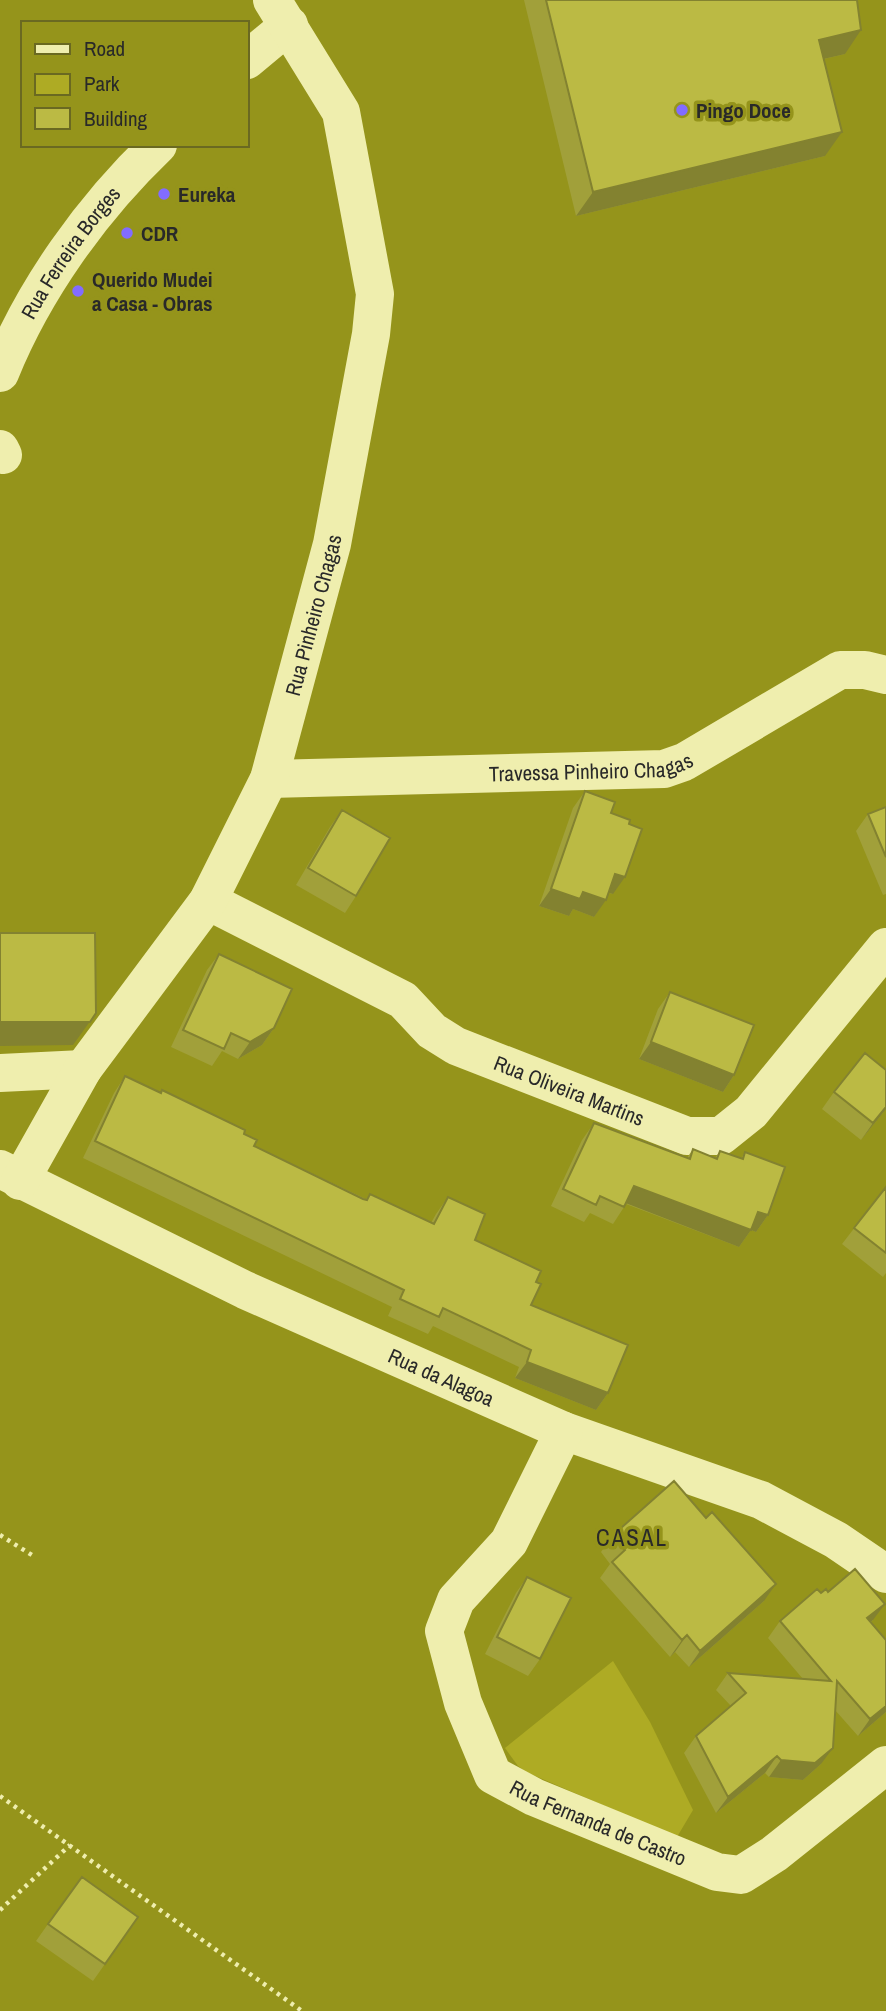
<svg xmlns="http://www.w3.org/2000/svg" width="886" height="2011" viewBox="0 0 886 2011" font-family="'Archivo Narrow',sans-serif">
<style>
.green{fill:#aeab24}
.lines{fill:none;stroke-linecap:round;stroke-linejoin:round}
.path{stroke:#efeeae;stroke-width:4.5;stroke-dasharray:3.5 5;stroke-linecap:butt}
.minor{stroke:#efeeae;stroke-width:38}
.wall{fill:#a1a03a}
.shaded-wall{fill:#838230}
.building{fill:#bbba44;stroke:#838230;stroke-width:2}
.poi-dot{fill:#826cff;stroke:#95941b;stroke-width:2.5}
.labels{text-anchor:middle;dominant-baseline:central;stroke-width:7;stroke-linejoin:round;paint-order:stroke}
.poi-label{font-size:21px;font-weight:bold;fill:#292929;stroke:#95941b;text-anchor:start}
.street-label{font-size:21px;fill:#292929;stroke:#95941b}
.neighbourhood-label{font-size:23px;letter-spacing:2px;fill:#292929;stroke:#95941b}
</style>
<rect width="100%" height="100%" fill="#95941b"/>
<path class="green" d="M613,1661L650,1722L693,1810L677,1837L526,1772L518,1766L505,1748Z"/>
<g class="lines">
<path class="path" d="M0,1535L35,1557
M0,1796L302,2011
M0,1910L70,1845"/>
<g class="minor">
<path d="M247,60L289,25"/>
<path id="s1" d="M0,373C34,289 92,208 158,145"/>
<path d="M0,449L3,455"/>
<path id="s2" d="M269,779L664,769L684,762L840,670H865L886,675"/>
<path id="s3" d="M208,901L403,1000L432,1031L456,1046L687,1136H721L751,1112L886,947"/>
<path d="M0,1073L83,1069"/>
<path id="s4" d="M0,1169L245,1290L564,1431L761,1500L836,1540L886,1574"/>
<path id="s5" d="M20,1181L83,1069L208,901L269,779L332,544L371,334L375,294L341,112L272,0"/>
<path id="s6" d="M564,1431L509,1542L456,1600L444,1631L463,1703L493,1775L534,1797L717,1872L741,1875L774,1854L886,1765"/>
</g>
</g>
<path class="wall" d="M524,0H857L845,54L824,59L825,156L576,216Z
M585,791L611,813L613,894L609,893L594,917L573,909L569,916L539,906L573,808Z
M886,807V894L883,895L856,831L868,814Z
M342,810L356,896L345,913L296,885L330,827Z
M219,954L274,1028L262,1045L238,1059L222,1051L212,1066L171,1047L207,970Z
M670,992L734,1075L723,1092L639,1059L658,1009Z
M886,1070V1109L861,1140L822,1109L834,1092Z
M125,1076L244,1134L254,1146L366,1199L370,1194L431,1223L436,1214L448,1197L475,1240L536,1282L531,1305L608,1393L596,1410L515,1378L519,1367L433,1326L428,1334L388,1316L392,1307L83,1158L114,1093Z
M594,1123L687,1158L693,1149L715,1158L720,1151L741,1159L745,1152L768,1215L756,1232L751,1230L739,1247L626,1204L613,1224L590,1213L584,1222L551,1206L582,1140Z
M886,1187V1273L883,1277L842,1244Z
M612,1536L764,1601L689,1667L675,1652L670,1657L600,1578L610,1564L601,1552Z
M527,1577L540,1659L528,1676L485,1654L516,1593Z
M821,1593L873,1620L871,1622L886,1640V1712L858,1736L835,1710L821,1764L803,1780L769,1777L765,1773L716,1813L684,1753L696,1736L731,1706L716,1690L728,1673L803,1679L768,1638L780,1621Z
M138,1917L93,1981L36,1941L48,1924Z"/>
<path class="shaded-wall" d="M861,30L845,54L802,64L819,40Z
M842,132L825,156L576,216L593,192Z
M615,874L625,877L613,894L603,891Z
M551,889L583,892L606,900L594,917L573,909L569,916L539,906Z
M96,1013L73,1045L0,1046V1022Z
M274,1028L262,1045L238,1059L250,1042Z
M651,1042L734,1075L723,1092L639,1059Z
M886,1107V1109L861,1140L873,1123Z
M634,1186L758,1212L768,1215L756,1232L751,1230L739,1247L623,1202Z
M527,1362L608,1393L596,1410L515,1378Z
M776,1584L764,1601L689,1667L700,1651Z
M885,1604L873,1620L855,1635L867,1618Z
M687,1635L675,1652L670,1657L682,1640Z
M886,1706V1712L858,1736L870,1719Z
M833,1748L821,1764L803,1780L769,1777L781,1760Z
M777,1756L765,1773L716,1813L728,1797Z"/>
<path class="building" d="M546,0H857L861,30L819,40L842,132L593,192Z
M585,791L615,802L611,813L630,820L629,824L642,829L625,877L615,874L606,900L583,892L580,899L551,889Z
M886,807V857L868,814Z
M342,810L390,838L356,896L308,868Z
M0,933H95L96,1013L90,1022H0Z
M219,954L292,989L274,1028L250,1042L231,1033L224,1049L183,1030Z
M670,992L754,1025L734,1075L651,1042Z
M865,1053L886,1070V1107L873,1123L834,1092Z
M125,1076L161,1093L162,1090L245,1130L244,1134L257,1140L254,1146L363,1199L367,1200L370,1194L434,1224L448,1197L485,1214L475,1240L541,1271L536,1282L541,1284L531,1305L628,1345L608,1393L527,1362L531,1350L443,1308L439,1317L400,1299L404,1290L95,1141Z
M594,1123L690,1159L693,1149L717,1159L720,1151L743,1159L745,1152L785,1167L768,1215L758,1212L751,1230L634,1186L624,1207L600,1196L596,1205L563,1189Z
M886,1187V1253L854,1228Z
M674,1481L706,1518L712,1512L776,1584L700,1651L687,1635L682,1640L612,1562L625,1550L612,1536Z
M855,1569L885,1604L867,1618L886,1640V1706L870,1719L837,1681L833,1748L815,1763L781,1760L777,1756L728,1797L696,1736L746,1693L728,1673L831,1681L780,1621L817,1589L821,1593L826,1589L828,1592Z
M527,1577L571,1598L540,1659L497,1637Z
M82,1877L138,1917L105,1964L48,1924Z"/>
<g class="poi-dot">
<circle cx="682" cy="110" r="7"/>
<circle cx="164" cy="194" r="7"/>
<circle cx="127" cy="233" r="7"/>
<circle cx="78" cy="291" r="7"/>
</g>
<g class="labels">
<g class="poi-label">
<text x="696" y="110">Pingo Doce</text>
<text x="178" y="194">Eureka</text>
<text x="141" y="233">CDR</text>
<text x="92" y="279">Querido Mudei<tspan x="92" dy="24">a Casa - Obras</tspan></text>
</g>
<g class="street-label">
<text stroke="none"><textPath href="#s1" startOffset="140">Rua Ferreira Borges</textPath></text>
<text stroke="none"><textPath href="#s5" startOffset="644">Rua Pinheiro Chagas</textPath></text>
<text stroke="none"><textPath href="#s2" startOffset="322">Travessa Pinheiro Chagas</textPath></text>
<text stroke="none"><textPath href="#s3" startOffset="411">Rua Oliveira Martins</textPath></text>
<text stroke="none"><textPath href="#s4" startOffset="488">Rua da Alagoa</textPath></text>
<text stroke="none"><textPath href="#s6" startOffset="504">Rua Fernanda de Castro</textPath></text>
</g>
<g class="neighbourhood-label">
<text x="632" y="1537">CASAL</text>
</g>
</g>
<rect x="21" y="21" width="228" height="126" fill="#95941b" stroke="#6a6921" stroke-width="2"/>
<rect x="35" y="44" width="35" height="10" fill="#efeeae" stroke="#6a6921" stroke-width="2"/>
<text x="84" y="56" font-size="21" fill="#292929">Road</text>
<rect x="35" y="74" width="35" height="21" fill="#aeab24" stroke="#6a6921" stroke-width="2"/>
<text x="84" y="91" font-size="21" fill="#292929">Park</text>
<rect x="35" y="108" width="35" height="21" fill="#bbba44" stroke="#6a6921" stroke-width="2"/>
<text x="84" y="126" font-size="21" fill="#292929">Building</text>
</svg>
